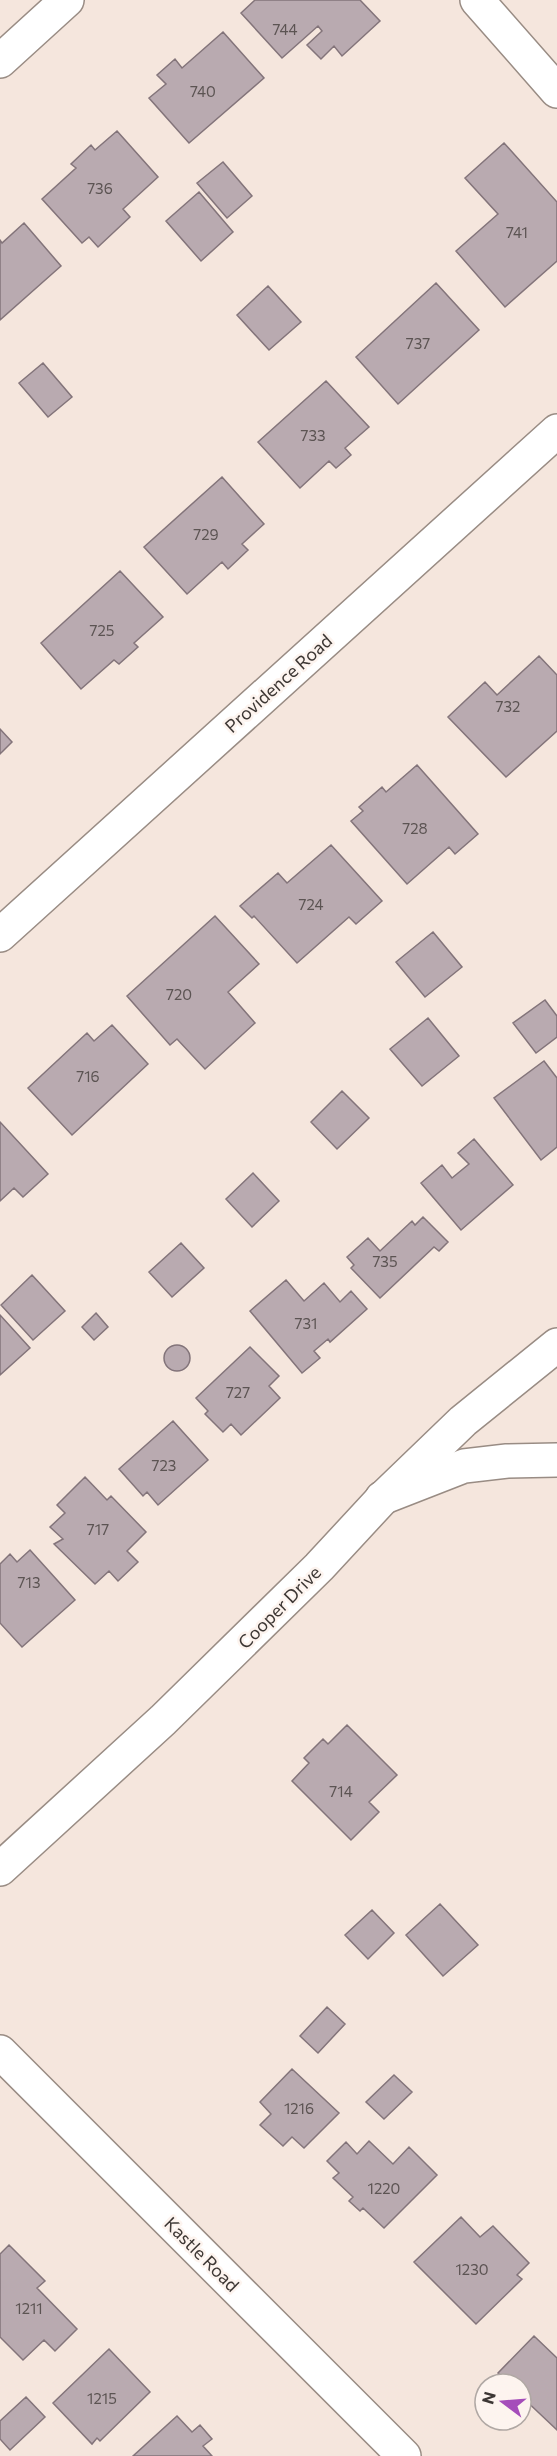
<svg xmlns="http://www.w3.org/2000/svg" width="557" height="2456" viewBox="0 0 557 2456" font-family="Commissioner,sans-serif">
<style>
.building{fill:#b9aab0;stroke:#83747a;stroke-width:1.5}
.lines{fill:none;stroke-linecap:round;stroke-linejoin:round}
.street-casing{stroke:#998c84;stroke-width:36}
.secondary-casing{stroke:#998c84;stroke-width:36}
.street{stroke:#fff;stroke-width:33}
.secondary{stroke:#fff;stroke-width:33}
.labels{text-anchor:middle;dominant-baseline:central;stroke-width:5;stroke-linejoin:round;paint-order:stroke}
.number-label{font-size:15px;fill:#5c5453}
.street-label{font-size:18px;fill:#3d3734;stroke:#fdf4ef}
</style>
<rect width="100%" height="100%" fill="#f5e6dd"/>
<path class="building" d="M255,0H360L380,21L342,56L334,46L321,59L307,45L322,31L318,26L282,58L241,13Z
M223,32L264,78L189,143L149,98L166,84L157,75L175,59L182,68Z
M117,131L158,177L123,209L130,217L98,247L89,237L82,243L42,199L76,168L71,164L91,145L95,150Z
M504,143L557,202V261L505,307L456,251L498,214L465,178Z
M223,162L252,196L227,218L197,183Z
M199,192L233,232L201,261L166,221Z
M24,223L61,266L0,320V240L2,243Z
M436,283L479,330L398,404L356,357Z
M268,286L301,322L269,350L237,315Z
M43,363L72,397L48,417L19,383Z
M326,381L369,427L345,448L351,455L336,468L329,461L300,488L258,442Z
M222,477L264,524L242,544L248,550L228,569L222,562L187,594L144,547Z
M120,571L163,617L134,643L138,647L119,664L114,660L81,689L41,643Z
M539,656L557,675V731L506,777L448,717L485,682L497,695Z
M0,729L12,742L0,754Z
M417,765L478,834L455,854L449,847L407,884L351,821L363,811L359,807L382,787L386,792Z
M331,845L382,901L356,924L349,917L297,963L254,916L252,918L240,906L278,873L287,883Z
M215,916L259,964L228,992L255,1023L205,1069L177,1039L170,1045L127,996Z
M433,932L462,967L425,997L396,962Z
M545,1000L557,1016V1037L536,1053L513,1023Z
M428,1018L459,1056L422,1086L390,1049Z
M112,1025L148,1064L72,1135L28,1088L87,1033L94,1041Z
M544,1061L557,1078V1147L541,1160L494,1098Z
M342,1091L369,1118L337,1149L311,1122Z
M0,1122L48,1174L23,1197L14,1188L0,1201Z
M474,1139L513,1185L461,1230L421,1183L442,1165L452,1178L469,1164L458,1153Z
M253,1173L279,1201L252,1227L226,1199Z
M423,1217L448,1242L439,1251L434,1247L380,1298L351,1268L354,1265L347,1257L368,1238L380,1251L412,1221L415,1225Z
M181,1243L204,1268L172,1297L149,1272Z
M32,1275L65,1311L33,1340L1,1305Z
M286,1280L304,1301L324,1283L340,1302L351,1291L367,1309L330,1342L328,1339L314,1351L320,1358L302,1373L250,1311Z
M96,1313L108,1327L94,1340L82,1327Z
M0,1315L30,1348L0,1375Z
M164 1358a13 13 0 1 1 26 0a13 13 0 1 1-26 0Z
M250,1347L279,1376L269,1386L280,1398L241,1435L231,1424L223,1432L205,1414L208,1411L196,1398Z
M173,1421L208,1460L158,1505L147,1492L143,1496L119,1469Z
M85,1477L107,1500L111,1496L146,1532L127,1551L138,1562L118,1581L109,1571L95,1584L54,1544L63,1539L50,1527L65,1513L57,1505Z
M30,1550L75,1600L22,1647L0,1623V1564L10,1554L17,1562Z
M347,1725L397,1775L369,1802L379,1812L351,1840L292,1781L309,1763L304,1758L323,1739L328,1744Z
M440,1904L478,1945L443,1976L406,1935Z
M372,1910L394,1933L368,1959L345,1935Z
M327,2007L345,2024L318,2053L300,2036Z
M292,2069L339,2113L304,2148L292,2137L283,2146L260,2125L271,2114L260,2102Z
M394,2075L412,2092L384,2119L366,2102Z
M369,2141L393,2164L409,2147L437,2175L384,2228L363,2208L360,2211L349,2201L353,2197L333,2178L339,2173L327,2161L346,2142L357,2154Z
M461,2217L480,2237L493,2226L529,2263L517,2275L522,2279L476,2324L414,2262Z
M9,2245L45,2281L37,2288L77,2329L55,2351L44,2340L23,2360L0,2337V2254Z
M534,2336L557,2358V2430L521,2396V2384H509L498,2373Z
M109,2349L150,2392L100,2441L97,2438L92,2444L53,2403Z
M26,2397L45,2417L10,2450L0,2439V2421Z
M177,2416L192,2432L200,2425L212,2439L203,2446L212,2456H133Z"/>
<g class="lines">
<defs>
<path id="street" d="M477,0L557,91
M0,61L67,0
M0,935L557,431
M382,1498L464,1466L507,1461L557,1460
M0,2052L404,2456"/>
<path id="secondary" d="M0,1869L163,1720L319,1567L382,1499L463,1421L557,1345"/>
</defs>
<use href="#street" class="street-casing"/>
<use href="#secondary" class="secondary-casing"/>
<use href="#street" class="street"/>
<use href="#secondary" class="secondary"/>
</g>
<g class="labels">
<g class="number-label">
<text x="285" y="29">744</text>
<text x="203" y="91">740</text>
<text x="100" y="188">736</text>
<text x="517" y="232">741</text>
<text x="418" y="343">737</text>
<text x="313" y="435">733</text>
<text x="206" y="534">729</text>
<text x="102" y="630">725</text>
<text x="508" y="706">732</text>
<text x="415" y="828">728</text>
<text x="311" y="904">724</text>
<text x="179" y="994">720</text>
<text x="88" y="1076">716</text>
<text x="385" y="1261">735</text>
<text x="306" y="1323">731</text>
<text x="238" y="1392">727</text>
<text x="164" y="1465">723</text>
<text x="98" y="1529">717</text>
<text x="29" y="1582">713</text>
<text x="341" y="1791">714</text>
<text x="299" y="2108">1216</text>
<text x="384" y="2188">1220</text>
<text x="472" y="2269">1230</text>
<text x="29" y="2308">1211</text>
<text x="102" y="2398">1215</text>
</g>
<g class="street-label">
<text transform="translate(278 683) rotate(-42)">Providence Road</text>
<text transform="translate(279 1607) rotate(-45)">Cooper Drive</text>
<text transform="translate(202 2254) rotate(45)">Kastle Road</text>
</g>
</g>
<g transform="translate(503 2402) rotate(286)"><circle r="28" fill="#fdf4ef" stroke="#b0a8a4" stroke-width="1.5"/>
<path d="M0-4.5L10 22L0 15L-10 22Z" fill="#a54dba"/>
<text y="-9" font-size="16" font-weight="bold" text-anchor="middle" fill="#3d3734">N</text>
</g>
</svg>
